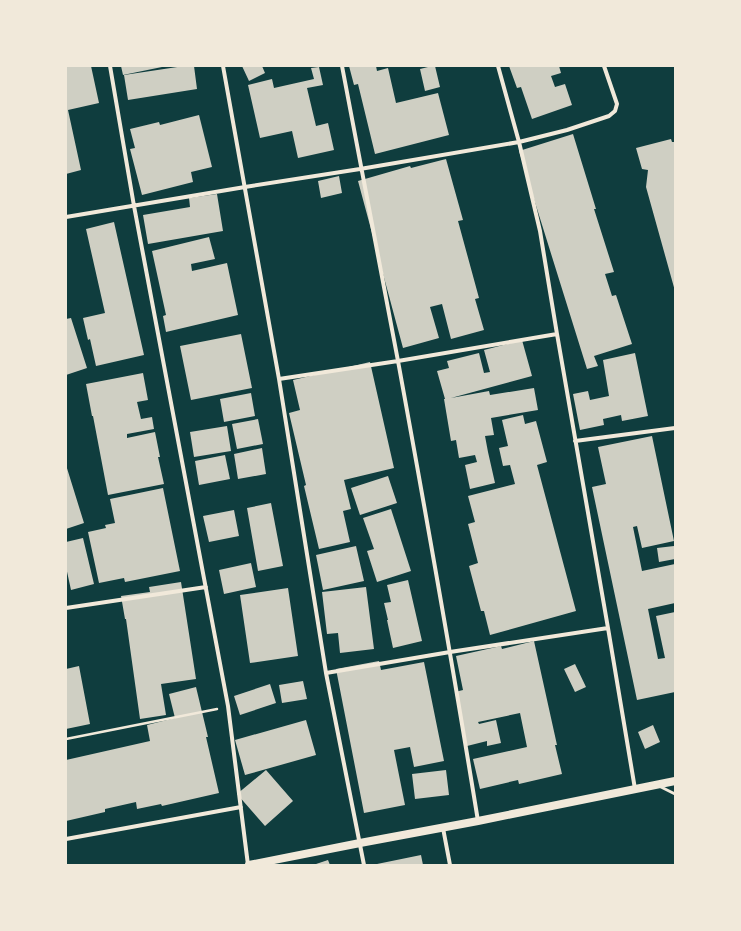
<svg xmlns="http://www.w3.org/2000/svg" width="741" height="931" viewBox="0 0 741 931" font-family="'Source Sans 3',sans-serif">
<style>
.building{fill:#cfcfc3}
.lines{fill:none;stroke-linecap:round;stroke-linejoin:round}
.path{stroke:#f1e9da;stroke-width:2.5}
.service{stroke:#f1e9da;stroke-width:3}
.minor{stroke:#f1e9da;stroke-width:4}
.secondary{stroke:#f1e9da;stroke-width:8}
</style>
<rect width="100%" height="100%" fill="#0f3d3e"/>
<path class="building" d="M66,66H91L99,103L68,110L81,170L66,174Z
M121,66H162V67L123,75Z
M184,66H194L197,89L128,100L124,75Z
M242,66H262L265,73L249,81Z
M349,66H376L377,71L388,68L396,103L438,93L449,135L375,154L358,84L354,85Z
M432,66H435L440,87L425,91L420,69Z
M509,66H559L561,73L551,76L555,87L565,84L572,105L532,119L521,87L517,88Z
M319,67L323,85L307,88L316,126L328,123L334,150L298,158L292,131L260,138L248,85L272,79L274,88L314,79L311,68Z
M199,115L212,167L191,172L193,182L142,195L130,149L135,148L130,129L159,122L160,125Z
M573,134L596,209H594L614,272L605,274L612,296L616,295L632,344L594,356L598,366L587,369L519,151Z
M671,139L672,142H675V291L646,187L648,170L642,169L636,148Z
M446,159L463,220L458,221L479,298L475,299L484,330L451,339L442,304L430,307L439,338L403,348L358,181L410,166L411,168Z
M339,176L342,193L321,198L318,181Z
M217,194L223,231L148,244L143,215L190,207L189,198Z
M114,222L144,355L96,366L90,339L88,340L83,318L105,313L86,229Z
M209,237L215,259L191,264L192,271L227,263L238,315L166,332L163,316L166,315L152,251Z
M71,318L87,368L66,375V319Z
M241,334L252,388L191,400L180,346Z
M522,340L532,376L451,398L489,391L490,395L534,388L538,410L491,418L494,435L485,436L488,452L495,483L470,489L465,465L477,462L475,455L459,458L456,440L451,441L444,399H445L437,371L449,368L447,361L479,353L484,373L490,372L484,350Z
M635,353L648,416L622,421L621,415L603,419L604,425L580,430L573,394L588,391L590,400L609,396L603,360Z
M370,362L394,468L344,480L351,509L343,511L350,542L319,549L304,486L306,485L289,413L300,410L293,380Z
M143,373L148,400L137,402L141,419L152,417L154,429L127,434V438L155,432L160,457H158L164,484L108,495L93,416H92L86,384Z
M251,393L255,416L224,422L220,399Z
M523,415L525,424L536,421L547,462L537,465L576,611L490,635L484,611H481L469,566L478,563L468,524L475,522L468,496L515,484L510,465L503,466L499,448L508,446L502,420Z
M258,419L263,444L237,449L232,424Z
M227,426L231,451L194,457L190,432Z
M652,436L674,541L642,548L637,526L633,527L642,571L675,564V603L648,609L658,659L665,658L656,616L675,612V692L637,700L592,487L606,484L598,447Z
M262,448L266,474L238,479L234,454Z
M225,455L230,479L199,485L195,461Z
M66,465L84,523L66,529Z
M388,476L397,503L360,515L351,488Z
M163,488L180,571L125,582L124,578L99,583L88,532L106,528L105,525L115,523L110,499Z
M271,503L283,566L258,571L247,508Z
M391,509L411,571L377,582L367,551L374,549L363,518Z
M234,510L239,536L209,542L203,516Z
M83,538L94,584L71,590L66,567V542Z
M356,546L364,581L323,590L316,555Z
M674,546L675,559L659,562L657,548Z
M251,563L256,587L224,594L219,570Z
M408,580L422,641L393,648L387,620H388L384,603L391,602L387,585Z
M181,582L196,679L161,684L166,715L140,719L126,619H125L121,596L150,592L149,587Z
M366,587L374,649L340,653L338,633L327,634L322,592Z
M288,588L298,656L250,663L240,595Z
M534,641L557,745H555L562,774L519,784L518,780L480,789L473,759L527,747L520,713L478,722L479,724L496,720L501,743L487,746V741L467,746L455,692L463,690L456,656L501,646L502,649Z
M379,661L381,670L424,662L444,761L414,767L410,747L394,750L405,805L364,813L336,669Z
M575,664L586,687L575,692L564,669Z
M79,666L90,724L66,729V669Z
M303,681L307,699L282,703L279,685Z
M270,684L276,703L240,715L234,696Z
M196,687L208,737H206L219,793L162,806L161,804L137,809L136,802L105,809V812L66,821V760L150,741L147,725L175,718L169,694Z
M306,720L316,755L245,775L235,740Z
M653,725L660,742L645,749L638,732Z
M266,770L293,801L265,826L237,794Z
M446,770L449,795L415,799L412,774Z
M421,855L423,865H378L377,864Z
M328,860L330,865H313Z"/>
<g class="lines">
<path class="path" d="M66,739L217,709"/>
<path class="service" d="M659,786L675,794"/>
<path class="minor" d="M110,66L134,206L228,706L248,865
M223,66L279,379L326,673L364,865
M342,66C360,165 379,263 398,361C426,514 453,667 478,821
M498,66L519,142L540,231L557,334L608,628L635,789
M66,217L245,187L360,169L519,142L567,130L609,116L615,111L617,104L604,66
M279,379L398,361L557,334
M575,441L675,428
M66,608L206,587
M326,673L450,652L608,628
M443,828L450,865
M66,839L241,807"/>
<path class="secondary" d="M249,865L360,843L478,821L675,781"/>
</g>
<rect width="741" height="931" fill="none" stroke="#f1e9da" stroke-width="134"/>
</svg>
